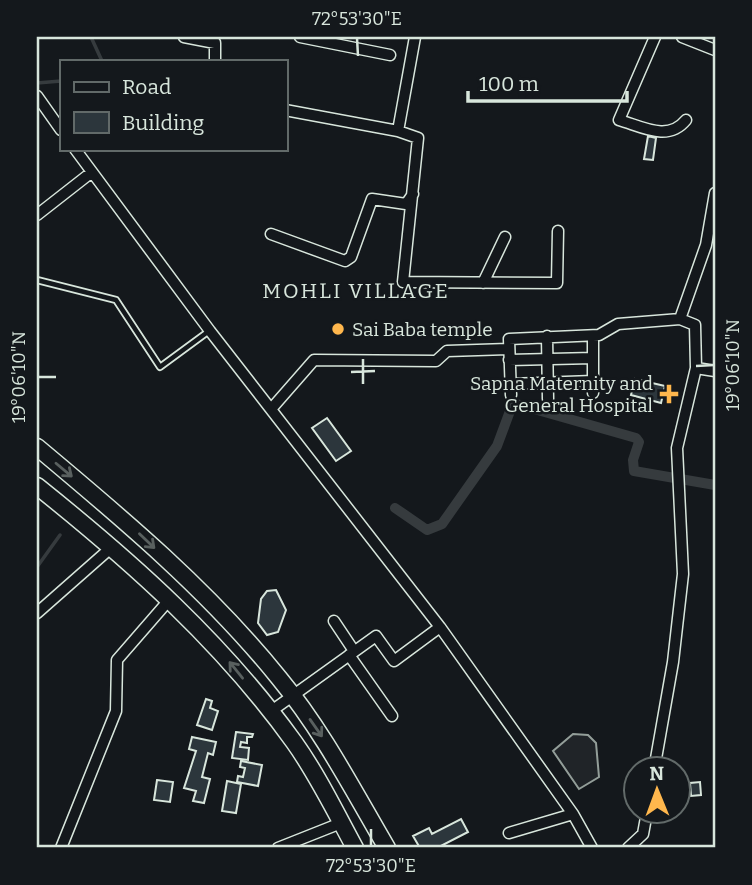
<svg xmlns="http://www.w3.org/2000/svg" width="752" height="885" viewBox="0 0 752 885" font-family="Bitter,serif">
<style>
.green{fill:#202428;stroke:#939e99;stroke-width:2}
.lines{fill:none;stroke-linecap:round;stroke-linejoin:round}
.stream{stroke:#363b3e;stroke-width:3.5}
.canal{stroke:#363b3e;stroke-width:10}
.building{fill:#2c363c;stroke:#d8e6dc;stroke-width:2}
.service-casing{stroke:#d8e6dc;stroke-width:8}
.minor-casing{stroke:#d8e6dc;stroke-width:13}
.primary-casing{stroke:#d8e6dc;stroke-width:19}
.service{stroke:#14181c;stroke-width:4.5}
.minor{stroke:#14181c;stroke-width:10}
.primary{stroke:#14181c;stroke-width:16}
.oneway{stroke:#59605f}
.ticks{fill:none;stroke:#d8e6dc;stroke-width:2.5}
.poi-dot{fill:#ffb74d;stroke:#14181c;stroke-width:2.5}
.labels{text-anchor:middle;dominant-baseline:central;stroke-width:5;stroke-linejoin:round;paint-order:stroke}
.poi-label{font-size:19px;fill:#d8e6dc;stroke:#14181c;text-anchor:start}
.neighbourhood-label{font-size:21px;letter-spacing:2px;fill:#d8e6dc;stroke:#14181c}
.neatline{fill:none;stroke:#d8e6dc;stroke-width:2.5}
.ticks-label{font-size:18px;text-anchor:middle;fill:#d8e6dc}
</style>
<rect width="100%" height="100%" fill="#14181c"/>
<path class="green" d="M573,734L588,735L596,743L599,777L579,789L553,751Z"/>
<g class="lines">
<path class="stream" d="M91,37L102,61
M37,83L61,81
M37,567L60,535"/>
<path class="canal" d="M395,508L427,530L442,524L497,446L513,403L636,438L639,442L633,460L634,471L715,485"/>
</g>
<path class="building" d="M648,136L656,138L653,160L644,159Z
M635,379L665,386L661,403L631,395Z
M327,418L351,451L336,461L312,428Z
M276,590L286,610L278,632L267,635L258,623L261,599L267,591Z
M206,699L212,701L210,708L218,711L212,730L197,725Z
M236,732L253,734L252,737H247V743L241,742L240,747L249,748L248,760L232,758Z
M192,737L216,742L213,755L208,753L202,777L210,779L204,803L193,801L196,791L184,788L196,751L189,749Z
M241,761L262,765L258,786L237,782L238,776L243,777L245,768L240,767Z
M157,780L173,782L170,802L154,800Z
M227,781L241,784L236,813L222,811Z
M700,782L701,795L691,796L690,783Z
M461,819L468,832L437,848H420L413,836L429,828L432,834Z"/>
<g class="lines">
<defs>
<path id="service" d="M37,280L116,300L160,367L209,331"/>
<path id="minor" d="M184,37L215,43V61
M300,37L390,55
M655,37L619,120C643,127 668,142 686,120
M682,37L715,50
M37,96L61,130
M285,110L398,131L418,138L403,282L557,283L558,231
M398,131L415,37
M75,149L210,331L440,627L573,814L592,848
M37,215L92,172
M271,234L345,261L351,257L372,199L406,204L413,194
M483,283L505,237
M547,336L548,399
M509,360L593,358
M696,368L715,371
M510,384L593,381
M593,393V336
M511,395L509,339L599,335L618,324L680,319
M272,408L314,360L436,361L447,351L508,349
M37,613L113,546
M334,621L354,651
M349,655L392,716
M270,712L376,636L394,661L440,627
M654,770L673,662L683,574L677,448L696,368L695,325L680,319L706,245L715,193
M509,833L573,814
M61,848L116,711L117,660L170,599
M278,848L341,823
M628,848L643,834L647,812"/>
<path id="primary" d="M37,447C122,518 209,591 279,678C322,730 353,790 387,848
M37,486C132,562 222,642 294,742C317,774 336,813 355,848"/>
</defs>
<use href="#service" class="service-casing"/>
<use href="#minor" class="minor-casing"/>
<use href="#primary" class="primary-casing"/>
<use href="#service" class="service"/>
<use href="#minor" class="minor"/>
<use href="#primary" class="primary"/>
</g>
<defs><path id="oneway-shaft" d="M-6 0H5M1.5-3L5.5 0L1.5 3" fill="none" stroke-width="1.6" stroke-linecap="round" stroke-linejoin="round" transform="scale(1.75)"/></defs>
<g class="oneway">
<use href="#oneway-shaft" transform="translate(64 470) rotate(40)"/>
<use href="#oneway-shaft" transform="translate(147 541) rotate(44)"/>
<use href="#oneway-shaft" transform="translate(236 670) rotate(-129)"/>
<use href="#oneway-shaft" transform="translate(316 728) rotate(55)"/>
</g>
<path class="ticks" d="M357,38L358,56M363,359V384M696,366L714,365M351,372L375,371M38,377H56M371,829V846"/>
<g class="poi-dot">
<circle cx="338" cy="329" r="7"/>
<path d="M665.5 383.5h7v7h7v7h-7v7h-7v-7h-7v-7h7z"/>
</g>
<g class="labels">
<g class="poi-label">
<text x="352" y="329">Sai Baba temple</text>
<text x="653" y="383" text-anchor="end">Sapna Maternity and<tspan x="653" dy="22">General Hospital</tspan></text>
</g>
<g class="neighbourhood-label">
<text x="356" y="291">MOHLI VILLAGE</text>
</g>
</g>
<rect width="752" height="885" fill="none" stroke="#14181c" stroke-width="77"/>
<rect x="60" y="60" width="228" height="91" fill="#14181c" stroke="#626a69" stroke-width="2"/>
<rect x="74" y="82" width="35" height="10" fill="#14181c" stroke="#626a69" stroke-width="2"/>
<text x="122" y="94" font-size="21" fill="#d8e6dc">Road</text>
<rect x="74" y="112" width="35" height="21" fill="#2c363c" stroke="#626a69" stroke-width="2"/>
<text x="122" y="130" font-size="21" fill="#d8e6dc">Building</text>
<g transform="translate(657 790) rotate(359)"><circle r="33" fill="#14181c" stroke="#626a69" stroke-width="2"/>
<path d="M0-5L12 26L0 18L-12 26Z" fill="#ffb74d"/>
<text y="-10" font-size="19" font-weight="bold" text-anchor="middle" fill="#d8e6dc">N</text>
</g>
<path d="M468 91v10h159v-10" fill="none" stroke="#d8e6dc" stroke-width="3.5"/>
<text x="479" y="91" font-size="21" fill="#d8e6dc" stroke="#14181c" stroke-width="5" paint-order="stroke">100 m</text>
<rect x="38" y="38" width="676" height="808" class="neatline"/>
<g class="ticks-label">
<text x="357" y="25">72°53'30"E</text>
<text transform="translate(733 365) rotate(-90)" y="6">19°06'10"N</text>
<text transform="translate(19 377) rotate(-90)" y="6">19°06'10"N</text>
<text x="371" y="872">72°53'30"E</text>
</g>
</svg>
